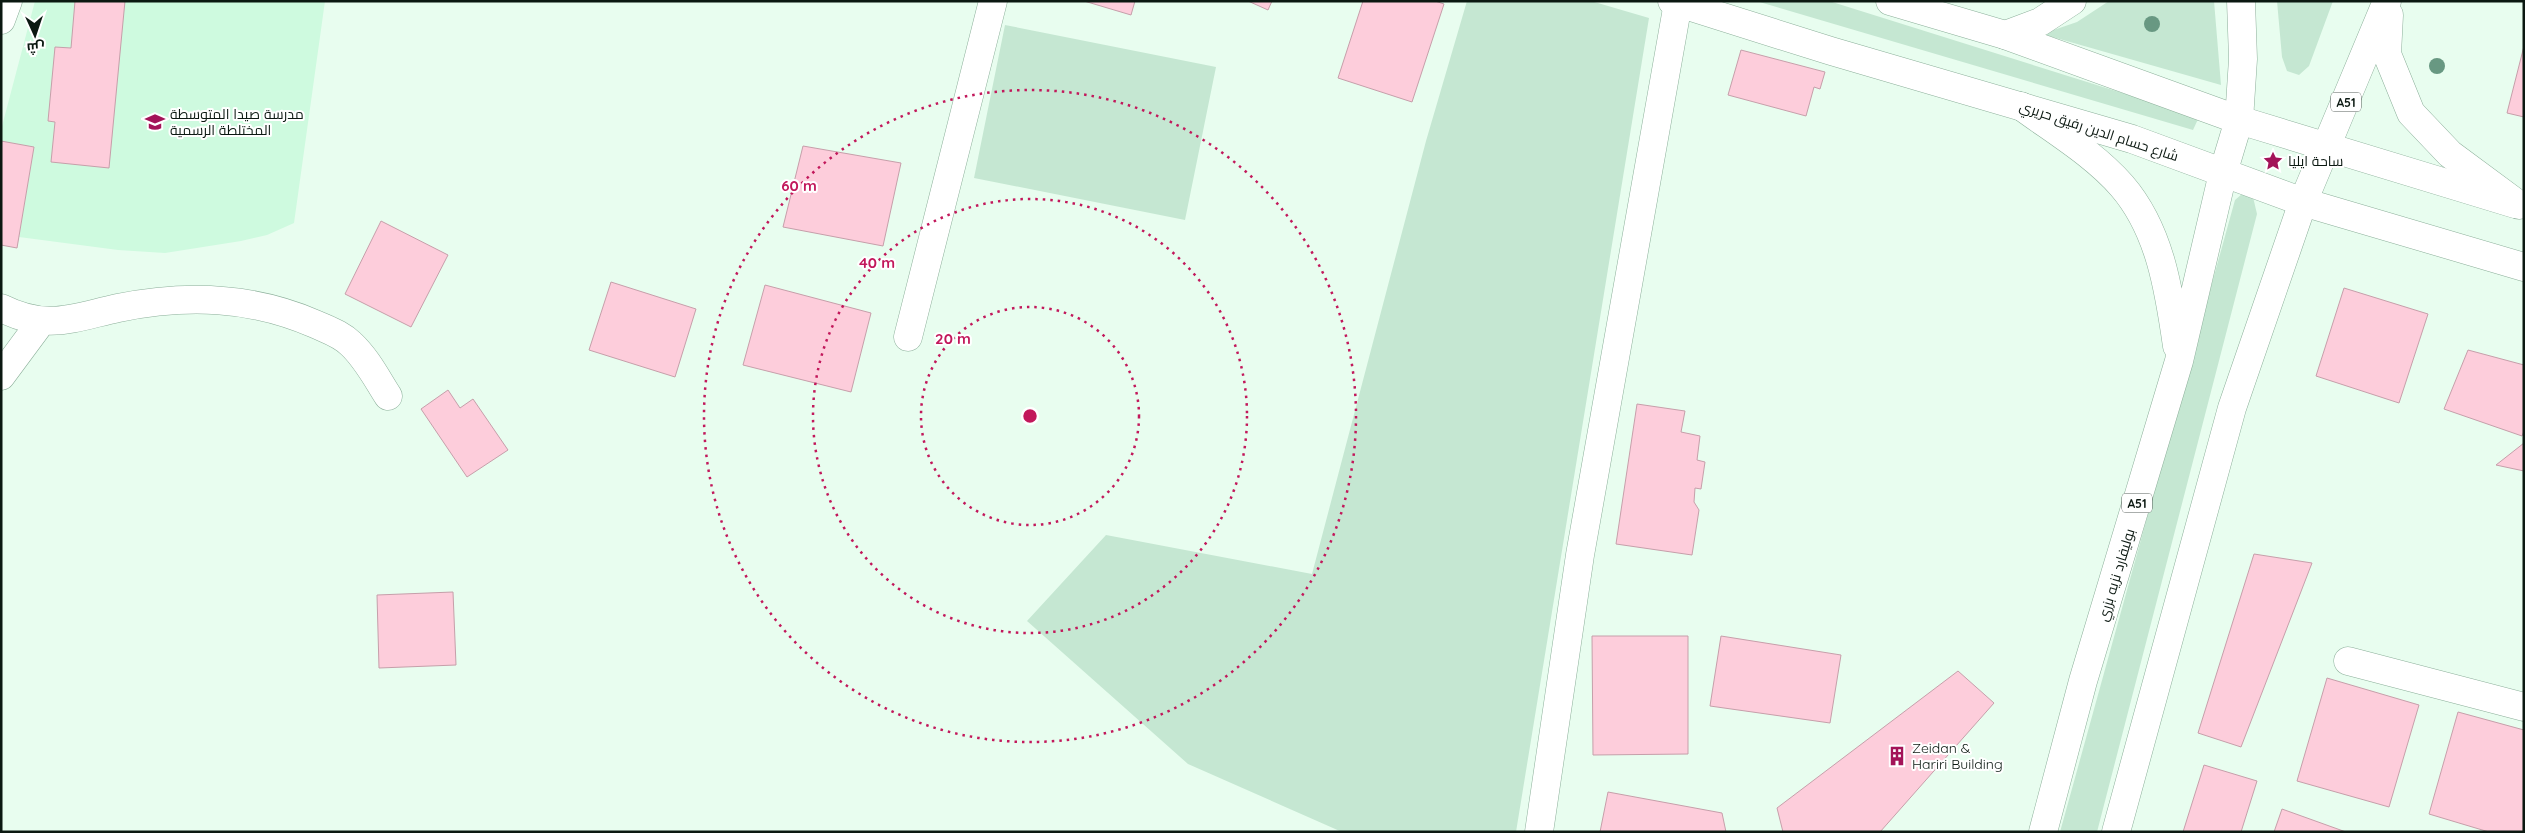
<svg xmlns="http://www.w3.org/2000/svg" width="2525" height="833" viewBox="0 0 2525 833" font-family="Quicksand,Cairo,sans-serif">
<style>
.built{fill:#cefadf}
.green{fill:#c5e7d2}
.building{fill:#fdcddb;stroke:#c69faa}
.lines{fill:none;stroke-linecap:round;stroke-linejoin:round}
.street-casing{stroke:#8caf9a;stroke-width:29}
.primary-casing{stroke:#8caf9a;stroke-width:29}
.highway-casing{stroke:#8caf9a;stroke-width:29}
.street{stroke:#fff;stroke-width:28}
.primary{stroke:#fff;stroke-width:28}
.highway{stroke:#fff;stroke-width:28}
.tree{fill:#689882}
.ring{fill:none;stroke:#c2185b;stroke-width:2.5;stroke-dasharray:2.5 5}
.labels{text-anchor:middle;dominant-baseline:central;stroke-width:4;stroke-linejoin:round;paint-order:stroke}
.shield{fill:#fff;stroke:#545d58;stroke-width:1}
.shield-label{font-size:12px;font-weight:bold;fill:#0b1811}
.poi-label{font-size:14px;fill:#0b1811;stroke:#fff;text-anchor:start}
.street-label{font-size:14px;fill:#0b1811;stroke:#fff}
.centre{fill:#c2185b;stroke:#fff;stroke-width:2.5}
.ring-label{font-size:15px;text-anchor:middle;font-weight:bold;fill:#c2185b;stroke:#fff;stroke-width:4;stroke-linejoin:round;paint-order:stroke}
</style>
<rect width="100%" height="100%" fill="#e8fdef"/>
<path class="built" d="M35,1H325L294,223L267,235L241,241L165,253L118,250L19,237L34,147L1,141V130Z"/>
<path class="green" d="M1467,1H1591L1649,18L1516,832H1342L1188,764L1027,621L1106,535L1312,574L1426,141Z
M1756,1H1829L2199,117L2193,130Z
M2109,1H2214L2221,85L2042,34L2077,22Z
M2277,1H2333L2309,66L2299,75L2287,71L2282,57Z
M1005,25L1216,67L1185,220L974,178Z
M2242,194L2253,197L2257,214L2097,832H2060L2235,200Z"/>
<path class="building" d="M75,1H125L109,168L51,162L55,122L48,121L55,47L71,48Z
M1084,1H1135L1131,15Z
M1248,1H1272L1268,10Z
M1363,1H1435L1444,4L1412,102L1338,78Z
M2524,46V117L2507,113Z
M1741,50L1825,72L1820,89L1814,87L1806,116L1728,95Z
M1,141L34,147L17,248L1,245Z
M803,146L901,163L883,246L783,227Z
M381,221L448,255L411,327L345,294Z
M611,282L696,309L675,377L589,350Z
M765,285L871,313L851,392L743,365Z
M2344,288L2428,314L2399,403L2316,376Z
M2468,350L2524,365V431L2522,436L2444,409Z
M448,390L460,408L473,399L508,450L467,477L421,409Z
M1637,404L1685,411L1681,432L1700,436L1697,460L1705,462L1701,489L1695,488L1694,502L1699,510L1692,555L1616,544Z
M2524,443V471L2496,465Z
M2254,554L2312,563L2241,747L2198,733Z
M453,592L456,665L379,668L377,595Z
M1592,636H1688V754L1593,755Z
M1721,636L1841,655L1830,723L1710,706Z
M1958,671L1994,703L1880,832H1783L1777,808Z
M2327,678L2419,705L2389,807L2297,781Z
M2458,712L2524,730L2523,832H2489L2429,814Z
M2204,765L2257,781L2241,832H2183Z
M1608,792L1722,813L1726,832H1600Z
M2282,809L2346,832H2274Z"/>
<g class="lines">
<defs>
<path id="street" d="M1,20L8,1
M1,308C47,331 72,318 118,308C186,294 251,296 315,324C328,330 341,334 351,344C367,359 377,379 388,396
M908,337L993,1
M1,376L41,322
M2348,661L2524,707
M1539,832L1580,555L1678,3"/>
<path id="primary" d="M1672,1L1831,51L2132,139L2303,202L2524,267
M1890,1L2005,35L2239,120L2515,204"/>
<path id="highway" d="M2389,15L2387,54L2411,113L2450,154L2519,205
M2005,35L2040,22L2072,1
M2021,106C2055,131 2094,154 2122,186C2160,230 2169,290 2177,346
M2043,832L2083,681L2179,361L2223,173L2239,120L2243,59L2241,1
M2116,832L2232,408L2303,202L2387,1"/>
</defs>
<use href="#street" class="street-casing"/>
<use href="#primary" class="primary-casing"/>
<use href="#highway" class="highway-casing"/>
<use href="#street" class="street"/>
<use href="#primary" class="primary"/>
<use href="#highway" class="highway"/>
</g>
<g class="tree">
<circle cx="2152" cy="24" r="8"/>
<circle cx="2437" cy="66" r="8"/>
</g>
<g class="ring">
<circle cx="1030" cy="416" r="109"/>
<circle cx="1030" cy="416" r="217"/>
<circle cx="1030" cy="416" r="326"/>
</g>
<defs>
<symbol id="school-bare" viewBox="-9 -9 18 18"><path d="M0-5L7-2L0 1L-7-2ZM-4 1L0 2.5L4 1V4Q0 6-4 4Z" fill="#a31358" stroke="#fff" stroke-width="2.5" paint-order="stroke"/></symbol>
<symbol id="sight-bare" viewBox="-9 -9 18 18"><path d="M0-6L1.8-2.2L6-1.7L2.9 1.2L3.7 5.4L0 3.3L-3.7 5.4L-2.9 1.2L-6-1.7L-1.8-2.2Z" fill="#a31358" stroke="#fff" stroke-width="2.5" paint-order="stroke"/></symbol>
<symbol id="building-bare" viewBox="-9 -9 18 18"><path d="M-4-6H4V6H1V3H-1V6H-4ZM-2.5-4.3h1.7v1.8h-1.7ZM.8-4.3h1.7v1.8H.8ZM-2.5-1h1.7V.8h-1.7ZM.8-1h1.7V.8H.8Z" fill="#a31358" stroke="#fff" stroke-width="2.5" paint-order="stroke"/></symbol>
</defs>
<g fill-rule="evenodd">
<use href="#school-bare" x="141" y="108" width="28" height="28"/>
<use href="#sight-bare" x="2259" y="147" width="28" height="28"/>
<use href="#building-bare" x="1883" y="742" width="28" height="28"/>
</g>
<g class="labels">
<g class="shield">
<rect x="2331" y="92.5" width="30" height="19" rx="4"/>
<rect x="2122" y="493.5" width="30" height="19" rx="4"/>
</g>
<g class="shield-label">
<text x="2346" y="102">A51</text>
<text x="2137" y="503">A51</text>
</g>
<g class="poi-label">
<text x="170" y="114">مدرسة صيدا المتوسطة<tspan x="170" dy="16">المختلطة الرسمية</tspan></text>
<text x="2288" y="161">ساحة ايليا</text>
<text x="1912" y="748">Zeidan &amp;<tspan x="1912" dy="16">Hariri Building</tspan></text>
</g>
<g class="street-label">
<text transform="translate(2099 131) rotate(18)">شارع حسام الدين رفيق حريري</text>
<text transform="translate(2116 575) rotate(-73)">بوليفارد نزيه بزري</text>
</g>
</g>
<circle cx="1030" cy="416" r="8" class="centre"/>
<g class="ring-label">
<text x="799" y="191">60 m</text>
<text x="877" y="268">40 m</text>
<text x="953" y="344">20 m</text>
</g>
<rect width="2525" height="833" fill="none" stroke="#0b1811" stroke-width="5"/>
<g transform="translate(35 35) rotate(177)" stroke="#ffffff" stroke-width="4" paint-order="stroke">
<path d="M0-4L9 19L0 12L-9 19Z" fill="#0b1811"/>
<text y="-8" font-size="14" font-weight="bold" text-anchor="middle" fill="#0b1811">ش</text>
</g>
</svg>
